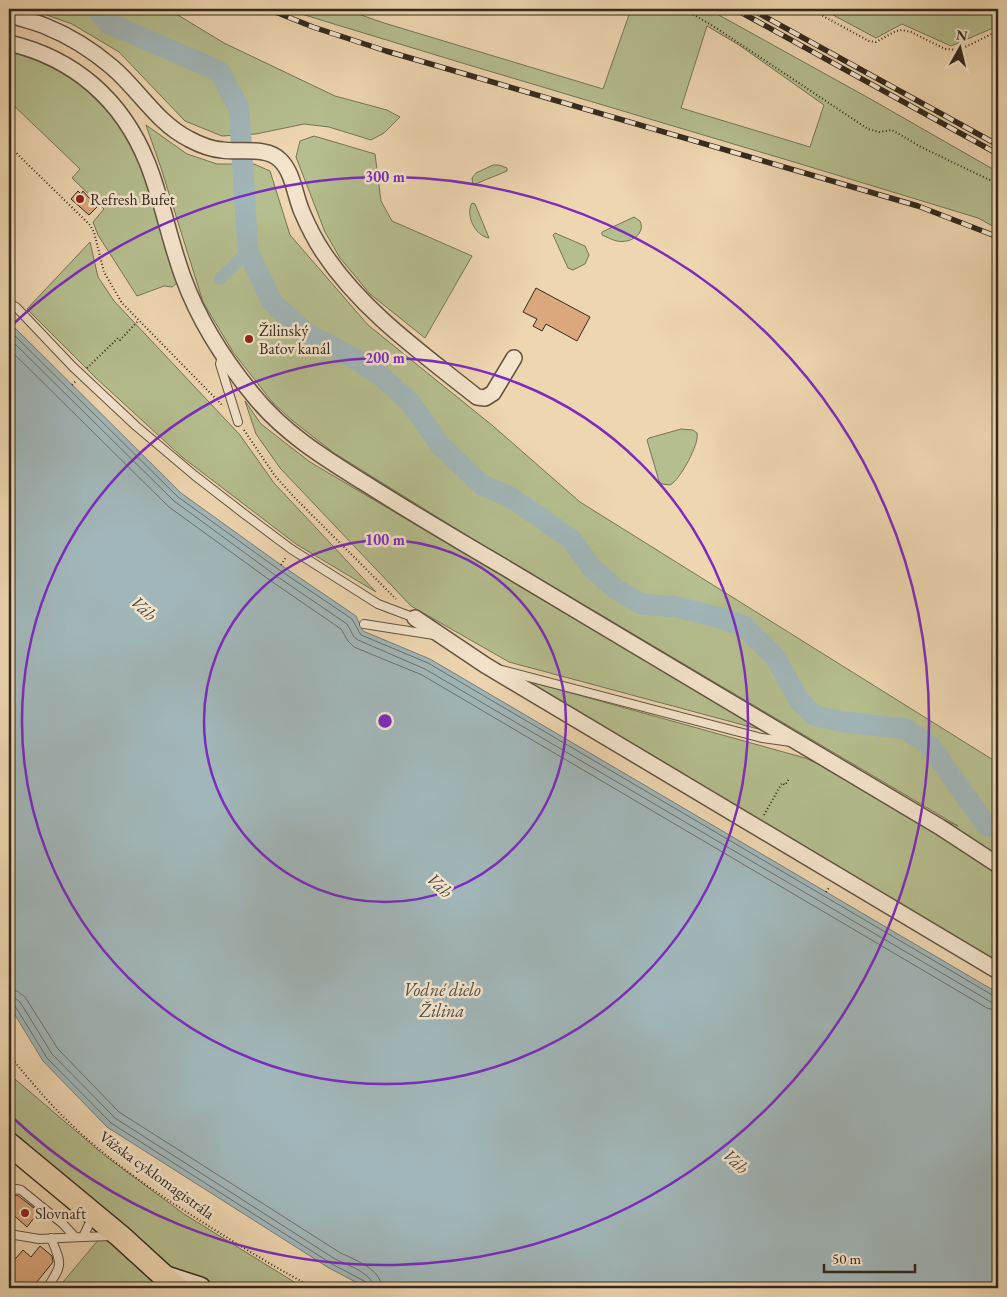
<svg xmlns="http://www.w3.org/2000/svg" width="1007" height="1297" viewBox="0 0 1007 1297" font-family="'EB Garamond',serif">
<style>
.green{fill:#b5be8e;stroke:#747456;fill-rule:evenodd}
.water{fill:#a1b6b8;stroke:#757e7a}
.lines{fill:none;stroke-linecap:round;stroke-linejoin:round}
.shore{stroke:#6a706b;stroke-width:1}
.canal{stroke:#a1b6b8;stroke-width:12}
.river{stroke:#a1b6b8;stroke-width:21}
.building{fill:#dba87d;stroke:#33291e}
.lane-casing{stroke:#625442;stroke-width:10}
.street-casing{stroke:#625442;stroke-width:18}
.secondary-casing{stroke:#33291e;stroke-width:24}
.primary-casing{stroke:#33291e;stroke-width:25}
.path{stroke:#33291e;stroke-width:2;stroke-dasharray:1 2.5;stroke-linecap:butt}
.lane{stroke:#f4e4cc;stroke-width:8}
.street{stroke:#f4e4cc;stroke-width:15}
.secondary{stroke:#f4e4cc;stroke-width:21}
.primary{stroke:#eed6b0;stroke-width:22}
.rail-casing{stroke:#33291e;stroke-width:5.5}
.rail{stroke:#f4e4cc;stroke-width:4;stroke-dasharray:11;stroke-linecap:butt}
.ring{fill:none;stroke:#7b2cbf;stroke-width:2.5}
.poi-dot{fill:#8f2418;stroke:#f4e4cc;stroke-width:2}
.labels{text-anchor:middle;dominant-baseline:central;stroke-width:5;stroke-linejoin:round;paint-order:stroke}
.poi-label{font-size:16px;fill:#33291e;stroke:#f4e4cc;text-anchor:start}
.street-label{font-size:16px;fill:#33291e;stroke:#f4e4cc}
.water-label{font-size:18px;font-style:italic;fill:#4e4c44;stroke:#f4e4cc}
.centre{fill:#7b2cbf;stroke:#f4e4cc;stroke-width:2.5}
.ring-label{font-size:15px;text-anchor:middle;font-weight:bold;fill:#7b2cbf;stroke:#f4e4cc;stroke-width:5;stroke-linejoin:round;paint-order:stroke}
</style>
<rect width="100%" height="100%" fill="#eed6b0"/>
<filter id="stains"><feTurbulence type="fractalNoise" baseFrequency=".004" numOctaves="4"/><feColorMatrix values="0 0 0 0 .2 0 0 0 0 .09 0 0 0 0 .02 0 0 0 .5 -.17"/></filter>
<radialGradient id="worn" r=".72"><stop offset=".6" stop-color="#630" stop-opacity="0"/><stop offset="1" stop-color="#630" stop-opacity=".3"/></radialGradient>
<path class="green" d="M30,9H168L224,43L335,96L387,110L400,117L384,133L371,140L329,127L304,124L256,134L222,136L185,121L119,52L72,24Z
M289,9H344L384,23L603,89L631,9H708L874,101L998,172V229L978,218C752,148 524,83 298,13ZM707,26L739,45L824,105L810,147L681,108Z
M822,9H998V26L951,46L902,24L876,38Z
M9,52C69,66 116,107 139,164C155,202 162,244 177,283L172,287L164,286L137,296L98,235L93,222L104,209L72,178L80,169L9,101Z
M146,125L187,154L217,164H254L270,171L290,235L368,325L493,426L580,502L998,763V963L528,681L805,758L958,826L484,546L334,453L293,421L273,403L233,352L203,302L161,168Z
M314,136L375,154L381,201L392,221L472,256L425,338L370,294L340,258L325,232L296,157L300,141Z
M493,165H499L507,168V171L473,185L472,178L476,173Z
M472,203L475,204L489,238C475,236 465,215 472,203Z
M634,217L640,221C646,234 630,244 617,241C612,240 607,237 602,235V232Z
M555,233L585,246L589,255L585,264L573,270L568,268L553,235Z
M90,242L98,277L114,301L240,435L274,483L376,592L296,544L182,457L96,378L27,309Z
M245,401L261,424L310,462L762,730L509,662L411,606L280,468L256,434Z
M681,429L693,430L697,433C700,443 680,480 670,485L662,484L659,481L647,440L649,438Z
M9,1074L104,1155L184,1214L304,1288H228L226,1287L225,1288H58L115,1220L9,1128Z"/>
<path class="water" d="M9,322L181,493L281,565L356,616L363,631L430,659L998,993V1288H367L329,1268L107,1127L43,1061L9,1005Z"/>
<g class="lines">
<path class="shore" d="M9,330L178,497L278,569L352,619L361,635L428,663L994,996L998,997
M9,338L174,501L275,575L347,624L354,637L358,640L425,669L991,1002L998,1003
M9,349L169,507L271,581L341,629L348,641L354,647L422,675L987,1008L998,1011
M9,990L17,991L25,997L58,1049L119,1112L339,1252C354,1260 381,1268 382,1288
M9,997L15,998L20,1002L52,1054L115,1118L335,1259C347,1265 373,1273 374,1288
M9,1004L15,1006L47,1058L111,1123L332,1264L366,1282L368,1288"/>
<path class="canal" d="M220,279L248,251"/>
<path class="river" d="M97,9L108,23L219,71L239,108L248,251L272,302L305,332L350,356L382,377L410,402L441,446L482,485L508,496L541,518L572,540L591,567L616,589L641,604L677,607L724,619L744,626L775,657L799,700L815,716L844,722L906,729L930,746L987,826L998,827"/>
</g>
<path class="building" d="M78,191L81,194L83,191L97,207L89,215L71,199Z
M536,288L590,317L577,341L546,324L542,331L533,326L537,319L523,312Z
M17,1195L42,1214L37,1221L34,1218L27,1227L9,1211V1199Z
M40,1246L52,1256L53,1262L32,1288H9V1266L23,1250L31,1257Z"/>
<g class="lines">
<defs>
<path id="lane" d="M9,303L16,307L73,367L136,426L194,475L243,513L291,549L378,604L415,618
M222,356L220,364L238,422
M364,624L434,635
M502,670L762,738L791,742
M9,1193L16,1189L21,1190L63,1224L75,1237
M9,1234L39,1239L83,1237L93,1216
M83,1237L111,1236
M47,1288C63,1264 62,1265 51,1238"/>
<path id="street" d="M9,14C20,19 33,21 45,26C70,36 92,50 112,67C139,90 157,123 189,139C200,145 210,149 222,150C239,153 267,146 280,160C293,172 295,196 302,212C308,226 315,240 323,252C362,311 422,353 477,397L485,398L493,393L514,358
M9,43C74,58 122,100 147,162C162,199 169,239 183,277C199,321 224,360 254,396C284,433 323,457 363,482C409,511 456,539 504,567C649,654 794,740 940,827L998,865
M415,618L485,665L998,971"/>
<path id="secondary" d="M166,1277L200,1288"/>
<path id="primary" d="M9,1144L120,1236L177,1288"/>
</defs>
<use href="#lane" class="lane-casing"/>
<use href="#street" class="street-casing"/>
<use href="#secondary" class="secondary-casing"/>
<use href="#primary" class="primary-casing"/>
<path class="path" d="M684,9L713,26L868,129L879,132L892,130L921,147L998,184
M810,9L869,41L876,42L896,31L902,30L911,32L945,49L959,50L998,31
M9,146L89,224L94,232L104,272L122,303L223,406
M87,368L118,338L120,340L139,320
M72,385L76,381
M244,430L275,476L296,499L396,599
M281,565L286,557
M764,815L782,783L785,785L789,779
M826,892L830,886
M9,1053C16,1065 26,1075 35,1086C81,1141 139,1182 199,1220C237,1244 274,1267 314,1288"/>
<use href="#lane" class="lane"/>
<use href="#street" class="street"/>
<use href="#secondary" class="secondary"/>
<use href="#primary" class="primary"/>
<defs>
<path id="rail" d="M268,9L313,27L386,51L918,206L998,237
M735,9L998,154
M751,9L998,145"/>
</defs>
<use href="#rail" class="rail-casing"/>
<use href="#rail" class="rail"/>
</g>
<g class="ring">
<circle cx="385" cy="721" r="181"/>
<circle cx="385" cy="721" r="363"/>
<path d="M11 326A544 544 0 1 1 11 1116"/>
</g>
<g class="poi-dot">
<circle cx="80" cy="199" r="5"/>
<circle cx="249" cy="339" r="5"/>
<circle cx="25" cy="1213" r="5"/>
</g>
<g class="labels">
<g class="poi-label">
<text x="90" y="199">Refresh Bufet</text>
<text x="259" y="330">Žilinský<tspan x="259" dy="18">Baťov kanál</tspan></text>
<text x="35" y="1213">Slovnaft</text>
</g>
<g class="street-label">
<text transform="translate(157 1175) rotate(36)">Vážska cyklomagistrála</text>
</g>
<g class="water-label">
<text transform="translate(144 608) rotate(43)">Váh</text>
<text transform="translate(440 885) rotate(43)">Váh</text>
<text x="442" y="989">Vodné dielo<tspan x="442" dy="21">Žilina</tspan></text>
<text transform="translate(736 1161) rotate(43)">Váh</text>
</g>
</g>
<circle cx="385" cy="721" r="8" class="centre"/>
<g class="ring-label">
<text x="385" y="182">300 m</text>
<text x="385" y="363">200 m</text>
<text x="385" y="545">100 m</text>
</g>
<rect width="1007" height="1297" fill="none" stroke="#eed6b0" stroke-width="30"/>
<rect x="10" y="10" width="987" height="1277" fill="none" stroke="#33291e" stroke-width="2.5"/>
<rect x="15" y="15" width="977" height="1267" fill="none" stroke="#33291e"/>
<g transform="translate(960 48) rotate(8)" stroke="#f4e4cc" stroke-width="4" paint-order="stroke">
<path d="M0-4L9 19L0 12L-9 19Z" fill="#33291e"/>
<text y="-8" font-size="14" font-weight="bold" text-anchor="middle" fill="#33291e">N</text>
</g>
<path d="M824 1264v8h91v-8" fill="none" stroke="#33291e" stroke-width="2.5"/>
<text x="832" y="1264" font-size="15" fill="#33291e" stroke="#f4e4cc" stroke-width="4" paint-order="stroke">50 m</text>
<rect width="100%" height="100%" filter="url(#stains)"/>
<rect width="100%" height="100%" fill="url(#worn)"/>
</svg>
